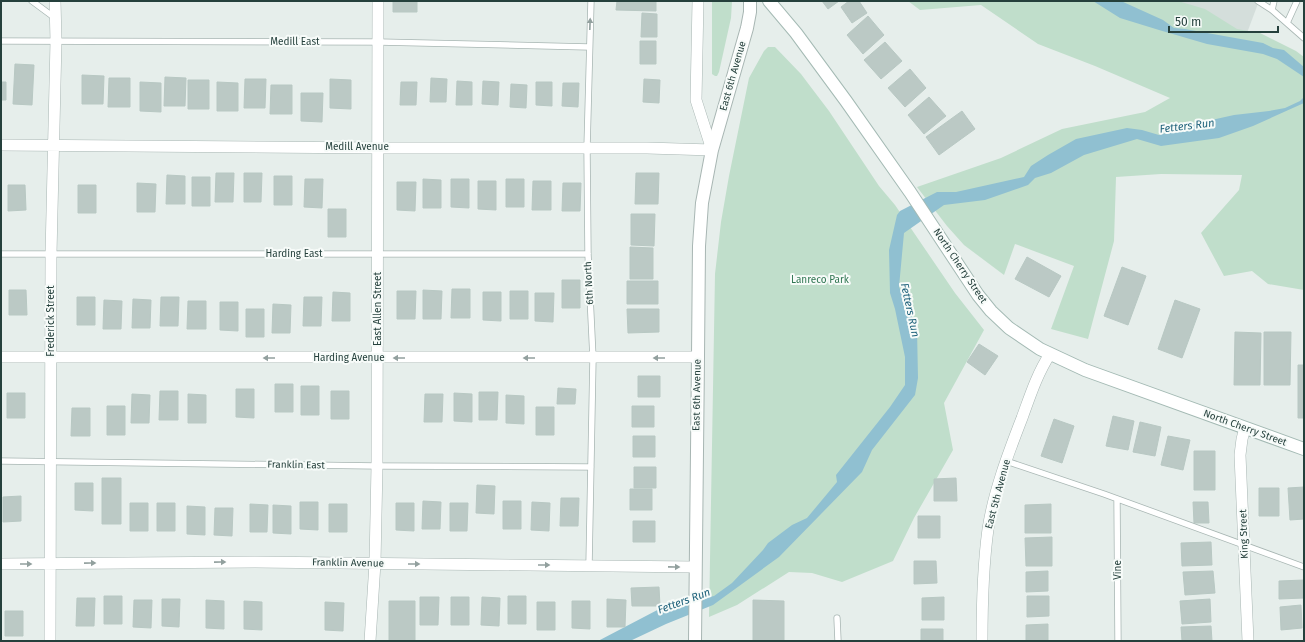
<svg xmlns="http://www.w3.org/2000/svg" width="1305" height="642" viewBox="0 0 1305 642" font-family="'Fira Sans',sans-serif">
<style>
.built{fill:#d4dedb}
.green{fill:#c0decb}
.water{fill:#90c0d1}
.building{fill:#bbc9c5;stroke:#b8c8c3}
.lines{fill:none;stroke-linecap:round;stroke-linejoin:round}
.service-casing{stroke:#a8b6b3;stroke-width:7}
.minor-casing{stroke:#a8b6b3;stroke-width:12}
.tertiary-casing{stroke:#a8b6b3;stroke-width:14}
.secondary-casing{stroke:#a4bab4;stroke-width:14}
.service{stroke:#fff;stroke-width:5.5}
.minor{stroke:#fff;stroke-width:11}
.tertiary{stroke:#fff;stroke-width:12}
.secondary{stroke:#fff;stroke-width:12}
.oneway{fill:#92a09e}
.labels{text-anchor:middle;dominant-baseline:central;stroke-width:4;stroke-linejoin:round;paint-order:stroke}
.street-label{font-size:10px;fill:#25403c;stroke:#f7fbf9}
.park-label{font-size:10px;fill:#307652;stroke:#f7fbf9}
.water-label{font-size:11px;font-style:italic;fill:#20637c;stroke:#f7fbf9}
</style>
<rect width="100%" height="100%" fill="#e6eeeb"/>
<path class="built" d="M1135,1H1259L1238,57Z"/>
<path class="green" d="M712,1H732L731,18L719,72L717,76H715L712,74Z
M908,1H1178L1205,9L1237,29L1260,33L1296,51L1304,57V290L1268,284L1252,271L1224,276L1201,233L1239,190L1242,175L1161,174L1116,177L1114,241L1088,339L1051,329L1074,266L1015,244L1004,275L964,245L947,226L917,187L1001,158L1062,129L1145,112L1170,98L1095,66L1038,44L981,5L920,10Z
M768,47H775L801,74L807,82L829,111L879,186L895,205L955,293L984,330L944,403L953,450L914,518L893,561L842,582L812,573L789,572L737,605L709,617L715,274L721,222L729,176L749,78L764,51Z"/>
<path class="water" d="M1093,1H1121L1163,20L1174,28L1185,29L1263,43L1273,48L1284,50L1304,67V77L1277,59L1263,54L1207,44L1159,30L1120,18Z
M1304,97V103L1253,126L1219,138L1161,146L1137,139L1084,155L1051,173L1035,178L1028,185L985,200L944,205L904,233L899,287L905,299L917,329L918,378L915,395L872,450L862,472L779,557L713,605L666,624L630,641H598L665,606L714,596L732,583L763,550L768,543L792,525L807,518L837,482L836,475L890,407L905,385V357L895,309L890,293L889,250L897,215L900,211L937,192H956L1024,177L1031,166L1048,155L1076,139L1127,128L1142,130L1159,135L1198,123L1234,115L1269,111L1285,108L1300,101Z"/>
<path class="building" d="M393,1H417V12H393Z
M617,1H656V11L616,10Z
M822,1H839L828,9Z
M849,1H859L867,13L852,23L841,7Z
M642,13L657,14V37H641Z
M868,16L884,35L863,54L847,35Z
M640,41H656V64H640Z
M885,42L902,61L881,79L864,60Z
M15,64L34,65L32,105L13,104Z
M910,69L926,88L905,107L888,88Z
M82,75L104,76L103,104H82Z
M165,77L186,78L185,106H164Z
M109,78H130V107H108Z
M431,78L447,79L446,102H430Z
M245,79H266L265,108H244Z
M330,79L351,80V109L330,108Z
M644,79L660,80L659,103L643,102Z
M188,80H209V109H188Z
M457,81L472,82V105H456Z
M483,81L499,82L498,105L482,104Z
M1,82H6V100H1Z
M140,82L161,83V112L140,111Z
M217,82L238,83V111H217Z
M401,82H417L416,105H400Z
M536,82H552V106L536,105Z
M563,83H579L578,107L562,106Z
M511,84L527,85L526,108L510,107Z
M271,85H292V114H270Z
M301,93H323L322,122L301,121Z
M929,97L946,116L924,134L908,115Z
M962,111L975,129L939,155L926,137Z
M216,173H234L233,202H215Z
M244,173H262L261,202H244Z
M636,173H659L658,204H635Z
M167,175L185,176V204H166Z
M274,176H292V205H274Z
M192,177H210V206H192Z
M305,179H323L322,208L304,207Z
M423,179L441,180V208H423Z
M451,179H469V208L451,207Z
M506,179H524V207H506Z
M478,181H496V210L478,209Z
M533,181H551V210H532Z
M397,182H416L415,211L397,210Z
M137,183L156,184L155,212H137Z
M563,183H581L580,211H562Z
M8,185H25L26,210L8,211Z
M78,185H96V213H78Z
M328,209H346V237H328Z
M631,214H655L654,246L631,245Z
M630,247L653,248V279H630Z
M1027,257L1061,276L1049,297L1015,279Z
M1122,267L1146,276L1128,325L1104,316Z
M562,280H580V308H562Z
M627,281H658V304H627Z
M452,289H470V318H451Z
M9,290H26L27,315H9Z
M423,290L442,291L441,319H423Z
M397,291H416L415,319H397Z
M510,291H528V319H510Z
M333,292L350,293V321H332Z
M483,292H501V321L483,320Z
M535,293H554L553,322L535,321Z
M77,297H95V325H77Z
M161,297H179L178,326H160Z
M304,297H322L321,326H303Z
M133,299L151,300L150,328H132Z
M104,300L122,301L121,329H103Z
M1175,300L1200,309L1182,358L1158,349Z
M188,301H206V329H187Z
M220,302H238V331L220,330Z
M273,304L291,305L290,333H272Z
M246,309H264V337H246Z
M627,309H659V332L628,333Z
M1235,332L1261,333L1260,385H1234Z
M1264,332H1291L1290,385H1264Z
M979,344L998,356L985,375L967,362Z
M1298,365H1304V418H1298Z
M638,376H660V397H638Z
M275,384H293V412H275Z
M301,386H319V415H301Z
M558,388L576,389L575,404H557Z
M236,389H254V418L236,417Z
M160,391H178V420H159Z
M331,391H349V419H331Z
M479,392H498L497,420H479Z
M7,393H25V418H7Z
M454,393L472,394V422L454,421Z
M132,394L150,395L149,423H131Z
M188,394L206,395V423H188Z
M425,394H443L442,422H424Z
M506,395L524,396V424L506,423Z
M107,406H125V435H107Z
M632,406H654V427H632Z
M536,407H554V435H536Z
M72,408H90V436H71Z
M1113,416L1134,421L1128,450L1106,446Z
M1054,419L1074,426L1062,463L1041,456Z
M1140,422L1161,427L1155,456L1133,452Z
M633,436H655V457H633Z
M1168,436L1190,440L1183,470L1161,465Z
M1194,451H1215V490H1194Z
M634,467H656V488H634Z
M102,478H121V524H102Z
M956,478L957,501H934V479Z
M75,483H93V511L75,510Z
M477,485L495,486L494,514L476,513Z
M1304,487V519L1290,520L1288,488Z
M1259,488H1279V516H1259Z
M630,489H652V510H630Z
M21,496V521L3,522V497Z
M561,498H579L578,526H560Z
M423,501L441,502L440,529H422Z
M503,501H521V529H503Z
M300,502H318V530L300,529Z
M532,502L550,503L549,531L531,530Z
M1193,502H1208L1209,523H1194Z
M130,503H148V531H130Z
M157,503H175V531H157Z
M396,503H414V531L396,530Z
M450,503H468L467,531H450Z
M250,504L268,505L267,532H250Z
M329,504H347V532H329Z
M1051,504V533H1025V505Z
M273,505L291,506V534L273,533Z
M187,506L205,507V535L187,534Z
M215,508H233L232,536L214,535Z
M918,516H940V538H918Z
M633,521H655V542H633Z
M1052,537V566H1026L1025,538Z
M1211,542L1212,565L1182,566L1181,543Z
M914,561H936L937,583L914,584Z
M1048,571V591L1026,592V572Z
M1213,571L1215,593L1185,595L1183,572Z
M1304,580V598L1279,599V581Z
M659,587L660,606H632L631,588Z
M104,596H122V624H104Z
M508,596H526V624H508Z
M1027,596H1049V616L1027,617Z
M420,597H439L438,625H420Z
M451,597H469V625H451Z
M482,597L500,598L499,626L481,625Z
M944,597V620H922V598Z
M77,598H95L94,626H76Z
M162,599H180L179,627L162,626Z
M607,599L626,600L625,627H607Z
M1210,599L1211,622L1182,624L1180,601Z
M134,600H152L151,628L133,627Z
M206,600L224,601V629L206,628Z
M753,600L784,601V641H753Z
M244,601L262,602V630L244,629Z
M389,601H415V641H389Z
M572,601H590V629L572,628Z
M325,602L344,603L343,631L325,630Z
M537,602H555V630H537Z
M1301,605L1302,628L1281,630L1280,607Z
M5,611H23V636H5Z
M1048,624V641H1026V625Z
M1211,626L1212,641H1182L1181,627Z
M921,629H943V641H921Z"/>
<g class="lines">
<defs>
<path id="service" d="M32,1L55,18
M1258,1L1272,10L1304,38
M1272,10L1274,1
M1287,23L1297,1
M1,41L379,42L589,47
M1,254H588
M1,461L377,466L591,467
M1006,461L1104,494L1304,567
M1117,499L1118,641
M589,565L593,358L588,254L587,148L591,1
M837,618L838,641"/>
<path id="minor" d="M1,145L378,148H647L712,150L696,100L698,1
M1,357H698
M1245,428L1242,439L1240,455L1248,641
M1,564L255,562L695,567
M50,641L51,254L56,41L55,1
M370,641L375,563L377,466L378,1
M982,641C982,604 983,566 988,529C994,491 1008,454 1022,418C1030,396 1037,374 1050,354"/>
<path id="tertiary" d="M695,641L698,357L699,246L702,203L712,150L747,28L750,12V1"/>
<path id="secondary" d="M769,1L796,33L846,101L910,192L978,295L991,311L1009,328L1040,349L1085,370L1304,449"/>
</defs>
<use href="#service" class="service-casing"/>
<use href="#minor" class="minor-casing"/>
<use href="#tertiary" class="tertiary-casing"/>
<use href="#secondary" class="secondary-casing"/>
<use href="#service" class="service"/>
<use href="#minor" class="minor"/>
<use href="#tertiary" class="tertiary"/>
<use href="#secondary" class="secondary"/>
</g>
<defs><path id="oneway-solid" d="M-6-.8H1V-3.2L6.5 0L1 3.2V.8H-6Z"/></defs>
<g class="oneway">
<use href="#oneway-solid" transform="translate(590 24) rotate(-88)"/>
<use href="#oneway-solid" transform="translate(269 358) rotate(-180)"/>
<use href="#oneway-solid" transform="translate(399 358) rotate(180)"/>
<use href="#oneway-solid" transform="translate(529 358) rotate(180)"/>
<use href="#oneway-solid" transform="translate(659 358) rotate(180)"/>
<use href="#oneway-solid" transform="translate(220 562) rotate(-1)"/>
<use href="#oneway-solid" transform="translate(90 563) rotate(-1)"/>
<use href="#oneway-solid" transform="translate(26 564)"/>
<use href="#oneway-solid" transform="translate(414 564)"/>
<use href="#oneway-solid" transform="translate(544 565)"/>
<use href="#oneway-solid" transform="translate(674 567) rotate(1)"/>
</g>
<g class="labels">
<g class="street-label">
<text x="295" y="42">Medill East</text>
<text transform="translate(733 76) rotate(-74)">East 6th Avenue</text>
<text x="357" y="147">Medill Avenue</text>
<text x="294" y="254">Harding East</text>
<text transform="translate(960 266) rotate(56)">North Cherry Street</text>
<text transform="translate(589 283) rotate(-93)">6th North</text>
<text transform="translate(378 309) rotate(-90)">East Allen Street</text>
<text transform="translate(51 321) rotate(-90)">Frederick Street</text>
<text x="349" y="358">Harding Avenue</text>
<text transform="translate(697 395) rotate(-89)">East 6th Avenue</text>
<text transform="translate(1245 428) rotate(20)">North Cherry Street</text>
<text transform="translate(296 465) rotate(1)">Franklin East</text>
<text transform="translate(998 494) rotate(-75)">East 5th Avenue</text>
<text transform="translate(1244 534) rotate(-92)">King Street</text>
<text transform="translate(348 563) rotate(1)">Franklin Avenue</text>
<text transform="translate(1118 570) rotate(-90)">Vine</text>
</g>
<g class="park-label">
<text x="820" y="280">Lanreco Park</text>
</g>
<g class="water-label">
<text transform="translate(1187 126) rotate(-7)">Fetters Run</text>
<text transform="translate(910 310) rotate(78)">Fetters Run</text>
<text transform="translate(684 601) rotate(-20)">Fetters Run</text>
</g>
</g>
<rect width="1305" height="642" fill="none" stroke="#25403c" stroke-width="4"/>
<path d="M1169 26v6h109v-6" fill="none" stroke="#25403c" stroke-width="2"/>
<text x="1175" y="26" font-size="12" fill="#25403c" stroke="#f7fbf9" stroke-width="3" paint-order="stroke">50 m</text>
</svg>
